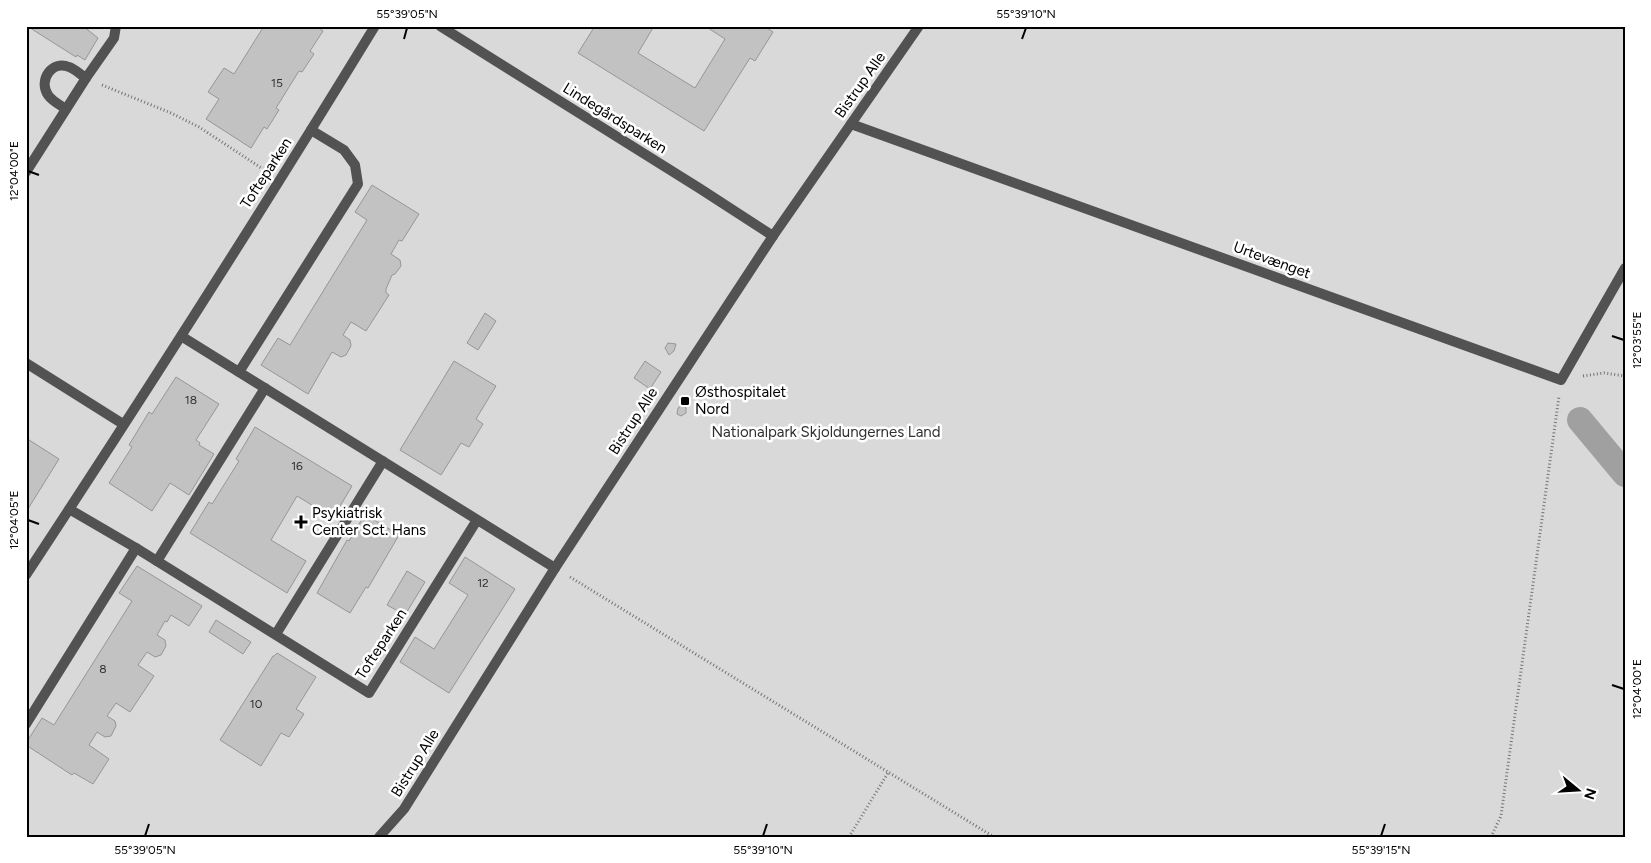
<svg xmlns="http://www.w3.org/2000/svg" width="1651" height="863" viewBox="0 0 1651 863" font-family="Figtree,sans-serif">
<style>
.green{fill:#d9d9d9}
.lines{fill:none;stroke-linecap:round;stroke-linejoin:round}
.canal{stroke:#a0a0a0;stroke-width:26}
.building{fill:#c2c2c2;stroke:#969696}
.path{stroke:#747474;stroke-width:3;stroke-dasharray:1 2.5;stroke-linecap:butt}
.service{stroke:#525252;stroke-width:10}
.minor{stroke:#525252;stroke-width:10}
.tertiary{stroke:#525252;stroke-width:10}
.ticks{fill:none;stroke:#000;stroke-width:2}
.poi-dot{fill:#000;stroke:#fff;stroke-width:2}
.labels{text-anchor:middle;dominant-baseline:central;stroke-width:5;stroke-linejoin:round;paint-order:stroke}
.number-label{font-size:12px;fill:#303030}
.street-label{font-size:15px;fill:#000;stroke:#fff}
.poi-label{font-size:15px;fill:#000;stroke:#fff;text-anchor:start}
.park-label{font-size:15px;fill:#303030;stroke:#fff}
.neatline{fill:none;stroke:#000;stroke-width:2}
.ticks-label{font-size:12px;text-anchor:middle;fill:#000}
</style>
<rect width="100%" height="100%" fill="#fff"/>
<path class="green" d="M26,26H1625V837H26Z"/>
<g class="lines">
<path class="canal" d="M1580,420L1625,474"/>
</g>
<path class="building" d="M27,26H83L98,38L85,60L77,55L76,57Z
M264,26H320L319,28L323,31L310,51L314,54L302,72L299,71L276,108L279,110L267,129L264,127L251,148L206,119L219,99L208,92L224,68L234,74Z
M595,26H654L638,53L695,88L725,39L705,26H764L773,32L755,61L750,58L704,131L578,53Z
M372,185L419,214L402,241L399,240L391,254L400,260L401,266L395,274L392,275L386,289V293L389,295L366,331L351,322L343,335L350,340L351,346L346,355L341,357L332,352L308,394L261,365L278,338L290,345L367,220L355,212Z
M485,313L496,321L478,350L467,343Z
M668,343L676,344L674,351L669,355L665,348Z
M454,361L496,386L476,419L483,424L469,447L461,443L441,475L400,450Z
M645,361L661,372L650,389L634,378Z
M176,377L219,404L196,440L200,443L199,445L214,454L189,495L170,483L152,511L109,483L132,447L129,445L149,412L152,414Z
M683,404L686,408V413L681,416L677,414L678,408Z
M255,427L352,486L333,518L297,496L271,540L306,561L287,593L190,533L209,502L212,504L239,461L236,459Z
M26,438L59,459L26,512Z
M365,514L399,535L368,588L366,587L350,613L317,593L347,540L349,541Z
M465,557L515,589L449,693L400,662L415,637L434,649L468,595L449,583Z
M137,566L202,606L189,626L171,615L167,622L165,621L157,635L165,640L166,646L161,655L155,657L147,652L138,665L154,676L130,712L116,703L107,716L115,721L116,726L111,736L105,737L97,732L89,745L109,759L93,784L74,773L72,775L26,745V743L42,718L54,725L132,601L119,593Z
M407,571L425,582L405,615L387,605Z
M216,620L251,642L243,654L209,632Z
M277,653L316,677L296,709L304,714L289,737L281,733L261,766L220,740L273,656H274Z"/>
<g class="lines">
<path class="path" d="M102,85L171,113L199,127L266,171
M1583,376L1604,373L1625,376
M570,577L994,837
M849,837L889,771
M1491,837L1501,816L1559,396"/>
<path class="service" d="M66,109C60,105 52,101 48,95C38,80 52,60 69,67C75,69 81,75 86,78L114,38L116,26
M239,372L358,184L355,165L344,150L311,130
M157,561L265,388
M26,724L136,548"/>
<path class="minor" d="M440,26L699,188L773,236
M851,124L1561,380L1625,268
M26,172L86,78
M181,336L555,568
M26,363L123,424
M69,509L136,548L369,693L477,520
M26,575C145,394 262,211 375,26
M276,634L383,461"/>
<path class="tertiary" d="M379,837L404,809L555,568L643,434L773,236L919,26"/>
</g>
<path class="ticks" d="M404,39L407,28M1022,39L1026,28M28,171L39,175M1612,336L1624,340M28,520L39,524M1612,685L1624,689M145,836L149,824M763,836L767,824M1381,836L1385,824"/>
<g class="poi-dot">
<rect x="680" y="396" width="10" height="10" rx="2.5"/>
<path d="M298.5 514.5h5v5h5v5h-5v5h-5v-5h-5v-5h5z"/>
</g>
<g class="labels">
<g class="number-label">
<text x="277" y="83">15</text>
<text x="191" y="400">18</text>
<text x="297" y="466">16</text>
<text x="483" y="583">12</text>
<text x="103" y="669">8</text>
<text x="256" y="704">10</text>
</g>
<g class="street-label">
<text transform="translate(860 85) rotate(-55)">Bistrup Alle</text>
<text transform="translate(615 118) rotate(32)">Lindegårdsparken</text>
<text transform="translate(266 173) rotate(-57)">Tofteparken</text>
<text transform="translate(1272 260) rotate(20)">Urtevænget</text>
<text transform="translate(633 421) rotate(-57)">Bistrup Alle</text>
<text transform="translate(381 644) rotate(-57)">Tofteparken</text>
<text transform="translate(415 763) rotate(-58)">Bistrup Alle</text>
</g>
<g class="poi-label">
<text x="695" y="392">Østhospitalet<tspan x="695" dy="17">Nord</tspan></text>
<text x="312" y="513">Psykiatrisk<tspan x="312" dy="17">Center Sct. Hans</tspan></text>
</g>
<g class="park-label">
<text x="826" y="432">Nationalpark Skjoldungernes Land</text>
</g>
</g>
<rect width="1651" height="863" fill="none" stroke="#ffffff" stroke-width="55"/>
<g transform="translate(1578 790) rotate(108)" stroke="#ffffff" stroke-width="4" paint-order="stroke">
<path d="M0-4L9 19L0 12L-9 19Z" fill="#000000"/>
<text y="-8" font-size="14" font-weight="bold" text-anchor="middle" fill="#000000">N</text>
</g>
<rect x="28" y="28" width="1596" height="808" class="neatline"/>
<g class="ticks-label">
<text x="407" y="18">55°39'05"N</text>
<text x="1026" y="18">55°39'10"N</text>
<text transform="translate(14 171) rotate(-90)" y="4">12°04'00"E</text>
<text transform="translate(1637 340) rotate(-90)" y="4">12°03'55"E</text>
<text transform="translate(14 520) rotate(-90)" y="4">12°04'05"E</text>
<text transform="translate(1637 689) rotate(-90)" y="4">12°04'00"E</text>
<text x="145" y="854">55°39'05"N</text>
<text x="763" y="854">55°39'10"N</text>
<text x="1381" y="854">55°39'15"N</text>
</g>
</svg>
